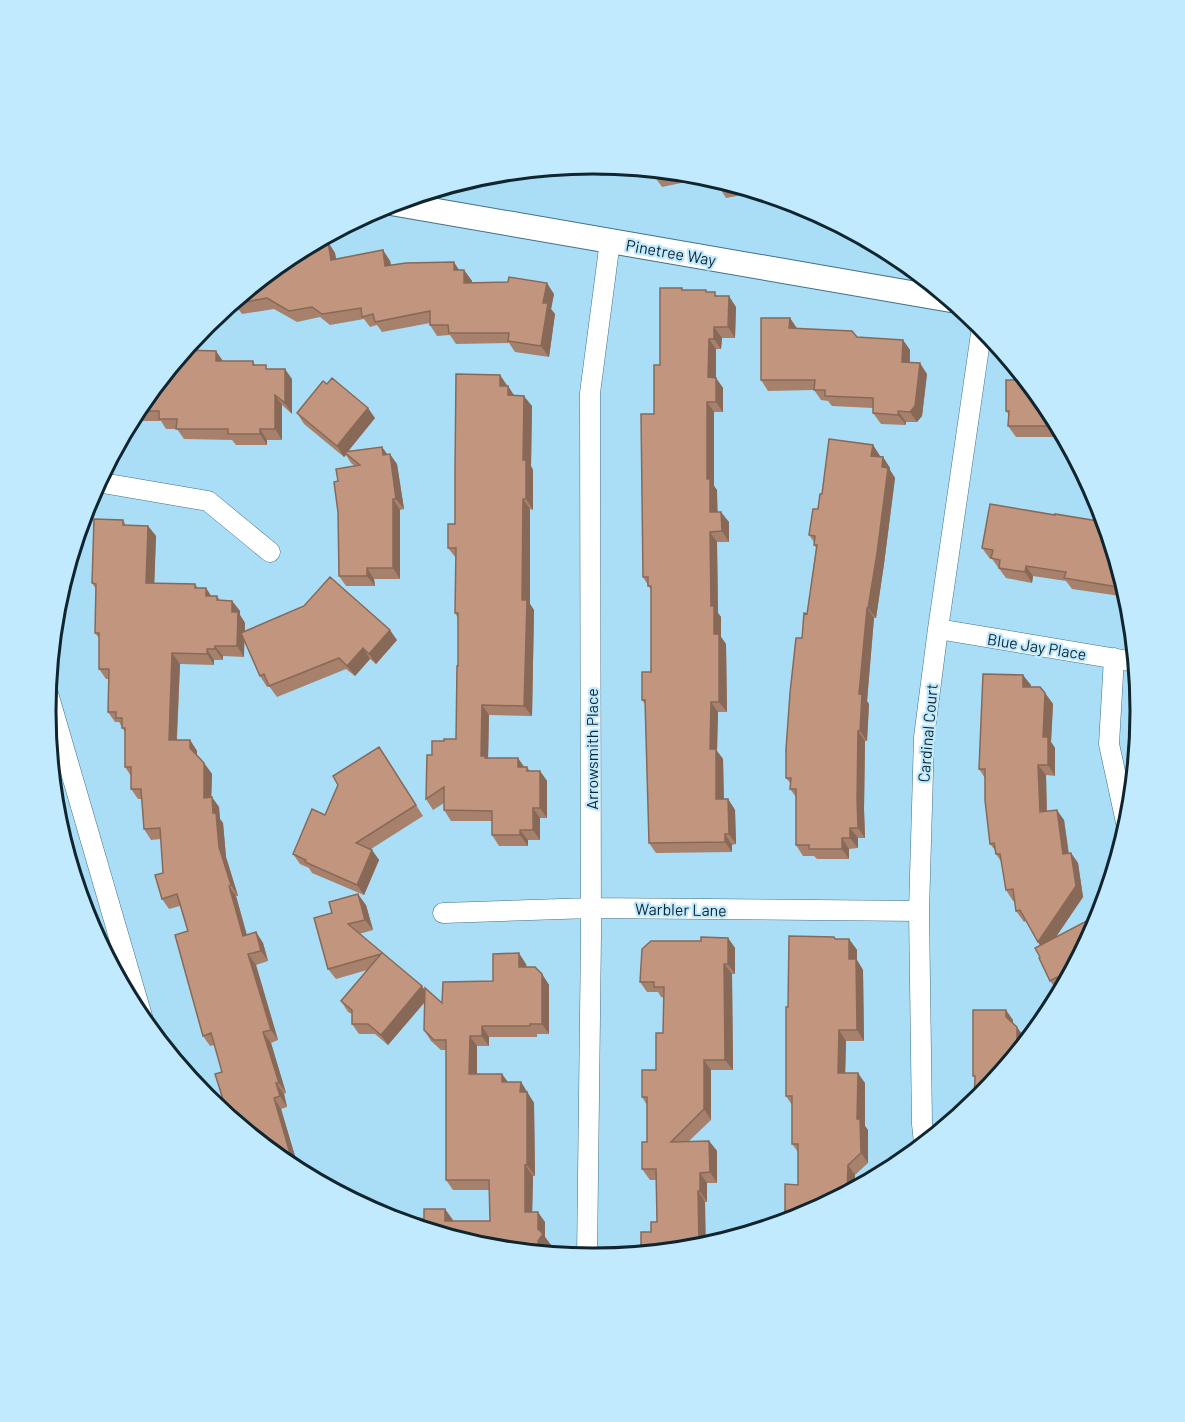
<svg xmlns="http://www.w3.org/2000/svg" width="1185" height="1422" viewBox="0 0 1185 1422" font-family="Barlow,sans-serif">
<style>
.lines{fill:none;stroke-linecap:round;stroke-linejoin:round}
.minor-casing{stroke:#407187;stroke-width:21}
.tertiary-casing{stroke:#407187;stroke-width:26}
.minor{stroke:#fff;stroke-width:20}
.tertiary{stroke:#fff;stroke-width:24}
.wall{fill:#a7816c}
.shaded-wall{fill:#886958}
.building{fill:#c2967e;stroke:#886958;stroke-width:1.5}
.labels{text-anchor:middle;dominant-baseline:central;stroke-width:4.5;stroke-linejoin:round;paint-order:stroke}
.street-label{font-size:16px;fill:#10252e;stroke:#c1eafe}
.rim{fill:none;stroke:#10252e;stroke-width:3}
</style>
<rect width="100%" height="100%" fill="#aadef7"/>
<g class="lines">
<defs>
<path id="minor" d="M97,482L208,501L270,552
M938,629L1135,662
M1114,658L1109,744L1127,827
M47,690L144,1023
M443,913L591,908L919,911
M924,1143L922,1124L919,911L924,737L938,629L982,327
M587,1258L591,935L590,393L610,241"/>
<path id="tertiary" d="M391,203L951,300"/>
</defs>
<use href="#minor" class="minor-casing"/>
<use href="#tertiary" class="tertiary-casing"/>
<use href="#minor" class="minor"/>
<use href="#tertiary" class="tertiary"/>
</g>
<path class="wall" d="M593,164L644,169L600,176L592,166Z
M654,170L700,174L710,177L662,187L655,177Z
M717,179L758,192L726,198L719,187Z
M784,200L801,205L789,207Z
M316,241L319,244L328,242L335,253L336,259L383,250L390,261L391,265L464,270L472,281V283L554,294L551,309L555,314L549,357L515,352L509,343L456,344L450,335L437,336L430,325V323L382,332L377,325L370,327L364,319L330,325L320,317L297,322L274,309L242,314L236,306L226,307L289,256Z
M684,290L708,292L718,296L736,307L735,338H722L721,349H716V378L723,388V412H714V486L717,490V512L729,522V542H717L718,613L721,617V637L726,644L727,712H718L717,751L723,759L724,799H728L735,810L736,844L732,845V852L656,853L649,843L645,704L642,700L651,672V590L643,577L654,414L660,365Z
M790,318L797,328L857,337L903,340L910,350V362L927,374L922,416L917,422H906V425L881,424L873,413V408L832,406L828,401L821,400L814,390L768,391L761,380Z
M223,361H253L255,365L269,369L292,379V414L282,405V440H267V445H236L232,440L184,439L177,429H166L161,421H130L137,407Z
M500,375L514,395L532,406L531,466L533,470V510L530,509V604L534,610L532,716L489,715L488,758L527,767L530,771H540L547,781V818H540V840H528V846H499L492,835V821H451L444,810V803L433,810L426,799L432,755L444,741L456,739L458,666V618L455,613L456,558L448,548Z
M1019,380L1048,407L1064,437H1016L1008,426L1009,415L1006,411Z
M297,413L375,418L348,451L382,447L387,454L397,464L404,509L400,510V579H374L375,586H346L339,576L338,481L355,466L351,463L346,455L344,457L304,424Z
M873,445L880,456V457H883L890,468V470L895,478L884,564L876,618H874L867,701L869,704L867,741H865L864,809L865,838H858V848L849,849V859H817L814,856H803L796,845V797L790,789L791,784L786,778L802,638L807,614L816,548L814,545V542L809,535L822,494Z
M1055,515L1104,522L1127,597L1072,589L1066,581L1033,576L1032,583L1006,578L992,559H990L982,548Z
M123,520L126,525L148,526L156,536L154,583L195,584L198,588H206L211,596H217L220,600L232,601L240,611V615L245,623V631L397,640L376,664L370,659L355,676L346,669L277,697L269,686L267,687L260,676L244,641V657L223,656V660H214V665L180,664L177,740H190L197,751V756L204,763L212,774L211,797L219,807L220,819L223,823L226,857L238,896H236L247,935L256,932L263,943L268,961L256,965L278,1040L271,1043L286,1093L284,1094L287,1107L281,1109L300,1173L288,1166L229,1118L222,1072L215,1045L210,1046L203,1036L188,931L180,906L169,909L162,899L163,873L161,839L151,840L144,829L142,799H138L131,789V776L125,767V732L119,722H115L108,712L109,679H106L99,669V638L95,633L96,589L92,583Z
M1031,685L1030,687L1045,693L1053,704L1051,742L1055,748V776L1046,775L1047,811L1064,820L1069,853H1071L1078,863L1083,897L1056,937L1098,921L1062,989L1058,991L1050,981L1040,957V945L1026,921L1024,922L1016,911L1015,901H1013L1006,890L1002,863L996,854L995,850L990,844L985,778L979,769Z
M379,747L423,816L371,849L379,860L364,895L312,873L309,868L300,864L293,854L325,815Z
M366,905L373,930L359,934L425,990L442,1003L493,981L526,964L527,967L542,974L549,985V1034H537V1037H489V1046H477V1074H502L508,1082H521L534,1103L535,1176H533L532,1212L545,1222V1237L551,1245L546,1251L424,1219L445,1209L453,1221H490L489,1190H453L446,1180V1050H441L431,1041L424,1030L425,1002L388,1045L375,1034H359L352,1024V1014L348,1012L341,1001L367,970L336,979L328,969L314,918Z
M728,938L735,948V974H732L733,1070H711V1120L689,1141H709L717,1151V1183H707V1202H705L651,1232L657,1222L656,1180H650L642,1169L647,1142V1105L642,1097L656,1070L663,1033L664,998L661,997L658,992H647L640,982L701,941Z
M836,939H849L857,950V960L863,970L864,1041H846L845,1073L865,1083V1126L868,1130V1163L855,1175L798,1185V1152L792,1144V1105L786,1096L788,1007Z"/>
<path class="shaded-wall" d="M328,242L335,253L338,270L331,260Z
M383,250L390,261L393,277L385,266Z
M454,262L461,273L454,270Z
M464,270L472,281V294L464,283Z
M547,283L554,294L551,309L555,314L549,357L541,346L543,303Z
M729,296L736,307L735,338L728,327Z
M790,318L797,329L789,328Z
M714,327L722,338L721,349L714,339Z
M709,339L716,349V378L723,388V412L716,402L708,377Z
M903,340L910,350L909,372L902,362Z
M216,351L223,361H216Z
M920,363L927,374L922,416L917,422L910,412Z
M285,369L292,379V414L285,403Z
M500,375L507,386V397L500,386Z
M508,386L515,397L508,395Z
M275,395L282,405V440L275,429Z
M524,396L532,406L531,466L533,470V510L526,499L523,460Z
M707,402L714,412V486L717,490L718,523L710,512L707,479Z
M368,408L375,418L346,454L344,452L346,455L344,457L337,446Z
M898,411L906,422V425L898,415Z
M260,429L267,440V445L260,434Z
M873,445L880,456L879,466L871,456Z
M382,447L389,457L383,455Z
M390,454L397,464L404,509L396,499Z
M883,457L890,468V470L895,478L884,564L876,618L868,608Z
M393,499L400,510V579L393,568Z
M523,499L530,509V604L534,610L532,716L524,706L522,600Z
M721,512L729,522V542L722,531Z
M148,526L156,536L154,594L146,583Z
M710,532L717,542L718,613L721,617V637L726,644L727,712L719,702L711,606Z
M1026,566L1033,576L1032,583L1025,572Z
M367,568L374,579L375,586L367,576Z
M206,588L213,599L206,596Z
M232,601L240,611V615L245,623L244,657L237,646L232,612Z
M867,608L874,618L867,701L869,704L867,741L860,731L859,694Z
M390,630L397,640L376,664L369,654Z
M215,646L223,656V660L215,649Z
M363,648L370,659L355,676L347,666Z
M207,649L214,660V665L207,654Z
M172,653L180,664L176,751L169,740Z
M1023,675L1031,685L1030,698L1023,687Z
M1045,693L1053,704L1051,742L1055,748V776L1048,765L1043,737Z
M711,702L718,712L717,751L723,759L724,810L716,799L710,749Z
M482,705L489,715L488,761L481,756Z
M858,731L865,741L864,809L865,838L858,828L857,799Z
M190,740L197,751V758L190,748Z
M379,747L386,757L423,816L416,805Z
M518,758L525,768L518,767Z
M204,763L212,774L211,808L204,798Z
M1038,765L1046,775L1047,823L1040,812Z
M540,771L547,781V818L540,808Z
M212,797L219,807L220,819L223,823L226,857L238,896L231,885L219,847L213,813Z
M728,799L735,810L736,844L729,834Z
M533,808L540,818V840L533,830Z
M1057,810L1064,820L1070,865L1063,854Z
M850,828L858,838V848L850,838Z
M520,830L528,840V846L520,835Z
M725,834L732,845V852L725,842Z
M842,838L849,849V859L842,849Z
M372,850L379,860L364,895L357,885Z
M1071,853L1078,863L1083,897L1045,953L1038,942Z
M229,886L236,896L250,947L243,936Z
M358,894L366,905L373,930L365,920Z
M256,932L263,943L268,961L261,951Z
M728,938L735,948V974L728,964Z
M849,939L857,950V960L863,970L864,1041L857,1030L849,959Z
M519,953L526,964L527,978L519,967Z
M248,954L256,965L278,1040L271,1030Z
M724,964L732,974L733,1070L725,1060Z
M542,974L549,985V1034L542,1024Z
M422,986L429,997L388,1045L381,1035Z
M1006,1010L1013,1020V1028L1006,1017Z
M482,1026L489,1037V1046L482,1036Z
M1017,1027L1024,1037V1044L1017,1053Z
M839,1030L846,1041L845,1083L838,1073Z
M263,1032L271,1043L286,1093L279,1083Z
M470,1036L477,1046V1084L469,1074Z
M704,1060L711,1070V1120L704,1109Z
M858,1073L865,1083V1126L868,1130V1163L861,1153L857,1119Z
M502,1074L509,1084L502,1082Z
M521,1082L534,1103L535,1176L527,1165L520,1092Z
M276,1083L284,1094L287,1107L280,1096Z
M274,1098L281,1109L300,1173L293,1164Z
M709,1141L717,1151V1183L710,1172Z
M525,1165L533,1176L532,1222L525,1212Z
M848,1165L855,1175V1189L847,1193Z
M700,1173L707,1183V1202L700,1191Z
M698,1191L705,1202L706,1246L699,1248Z
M445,1209L453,1220V1231L445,1221Z
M538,1212L545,1222V1237L551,1245L546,1251V1254L539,1253Z"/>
<path class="building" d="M654,170L678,172L655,177Z
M717,179L734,185L719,187Z
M316,241L317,244L328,242L331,260L383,250L385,266L406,263L454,262V270H464V283L508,282L509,277L547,283L543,303H548L541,346L508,341L509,333H449L448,325H430V311L375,322L373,314L362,317L361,308L322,314L312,307L289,311L267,298L234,304V301L289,256Z
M660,288H682V290H706V292H715V296H729L728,327H714V339H709L708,377L716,378V402H707V479H710V512H721L722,531L710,532L711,606H714V634H719V702H711L710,749H716V799H728L729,834H725V842L649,843L645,700H642V672H651V586H648V577H643L641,414H654V365H660Z
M761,318H790L789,328L852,331L857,337L903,340L902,362L920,363L915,406L910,412L898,411V415L873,413V398L825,396V390H814L815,380H761Z
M184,350L216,351V361H253V365H266V369H285V403L275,395V429H260V434H228V429H176L177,419H159V411H135L137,407Z
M1019,372L1048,407L1058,426H1008L1009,411H1006V380H1019Z
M456,374L500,375V386H508V395L524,396L523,460H526V499H523L522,600H527L524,706L482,705L481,756H485V758H518V767H527V771H540V808H533V830H520V835H492V811L444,810V787L426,799L427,755H432V741H444V739H456L457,666H458V613H455L456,548H448V524H455V471Z
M332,378L368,408L337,446L297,413L323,381L327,384Z
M829,439L873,445L871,456L883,457L882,467L888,468L877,553L868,608H867L859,694H862L860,731H858L857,799L858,828H850V838H842V849H809V845H796V789H790L791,778H786V749L790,693L796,638H802L804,613L807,614L817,545H814L815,536L809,535L813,509H818L820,494H822Z
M382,447L383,455L390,454L396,499H393V568H367V576H339L338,512L334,482L338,481L336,469L360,465L344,452Z
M990,504L1055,515V514L1104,522L1124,588L1064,578L1066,572L1026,566L1025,572L999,568L1000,560L991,558L993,550L982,548Z
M94,519L123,520V525L148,526L146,583L195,584V588H206V596H217V600L232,601V612H238L237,646H215V649H207V654L172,653L169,740H190V748L204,763V798L212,797L213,813H216L219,847L231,885L229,886L243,936L256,932L261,951L248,954L271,1030L263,1032L279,1083H276L280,1096L274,1098L293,1164L287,1165L229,1118L215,1074L222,1072L211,1033L203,1036L175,935L188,931L177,894L162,899L155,875L163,873L160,828L144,829L141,789H131V767H125V728H122V718H116V712H108L109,669H99V633H95L96,584L92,583Z
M330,577L390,630L369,654L363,648L347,666L339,658L269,686L264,674L260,676L241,633L304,606Z
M983,674L1023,675V687H1040L1045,693L1043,737H1048V765H1038L1040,812L1057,810L1063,854L1071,853L1076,886L1038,942L1020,910L1016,911L1013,889L1006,890L1000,854H996L994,843L990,844L985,800V769H979Z
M379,747L416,805L356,843L372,850L357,885L305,862L306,860L293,854L312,809L325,815L338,785L333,776Z
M358,894L365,920L348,924L422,986L381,1035L368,1024H352V1010L341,1001L381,954L328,969L314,918L332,913L329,902Z
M1098,915L1099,917L1098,921L1063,987L1057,977L1050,981L1039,958L1040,957L1035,948Z
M789,936L834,937L835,939H849V959H856L857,1030H839L838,1073H858L857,1119H860L861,1153L848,1165L847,1193L802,1217L785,1222V1184L798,1185V1144H792V1096H786V1007H788Z
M701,937L728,938V964H724L725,1060H704V1109L671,1142L709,1141L710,1172L700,1173V1191H698L699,1248L641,1254V1232H651V1222H657L656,1169H642V1142H647V1097H642V1070H656V1033H663L664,987H654V982H640L642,949L651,941H701Z
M519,953V967H535L542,974V1024H530V1026H482V1036H470L469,1074H502V1082H521L520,1092H527V1165H525V1212H538V1229L543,1234L538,1241L539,1253L485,1248L383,1217L369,1209L424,1219V1209H445V1221H490L489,1180H446V1040H434L424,1030L425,988L442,1003L443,982L493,981V954Z
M973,1010H1006V1017L1017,1027V1053L979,1098L974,1102L975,1076H973Z
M324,1178L349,1198L320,1183Z"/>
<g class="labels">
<g class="street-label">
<text transform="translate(671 252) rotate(10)">Pinetree Way</text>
<text transform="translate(1037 646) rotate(9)">Blue Jay Place</text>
<text transform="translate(927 733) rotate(-85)">Cardinal Court</text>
<text transform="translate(591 749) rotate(-90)">Arrowsmith Place</text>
<text transform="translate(681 909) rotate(1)">Warbler Lane</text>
</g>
</g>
<path d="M0 0H1185V1422H0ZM56 711a537 537 0 1 1 1074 0a537 537 0 1 1-1074 0Z" fill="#c1eafe" fill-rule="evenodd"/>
<path class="rim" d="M56 711a537 537 0 1 1 1074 0a537 537 0 1 1-1074 0Z"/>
</svg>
